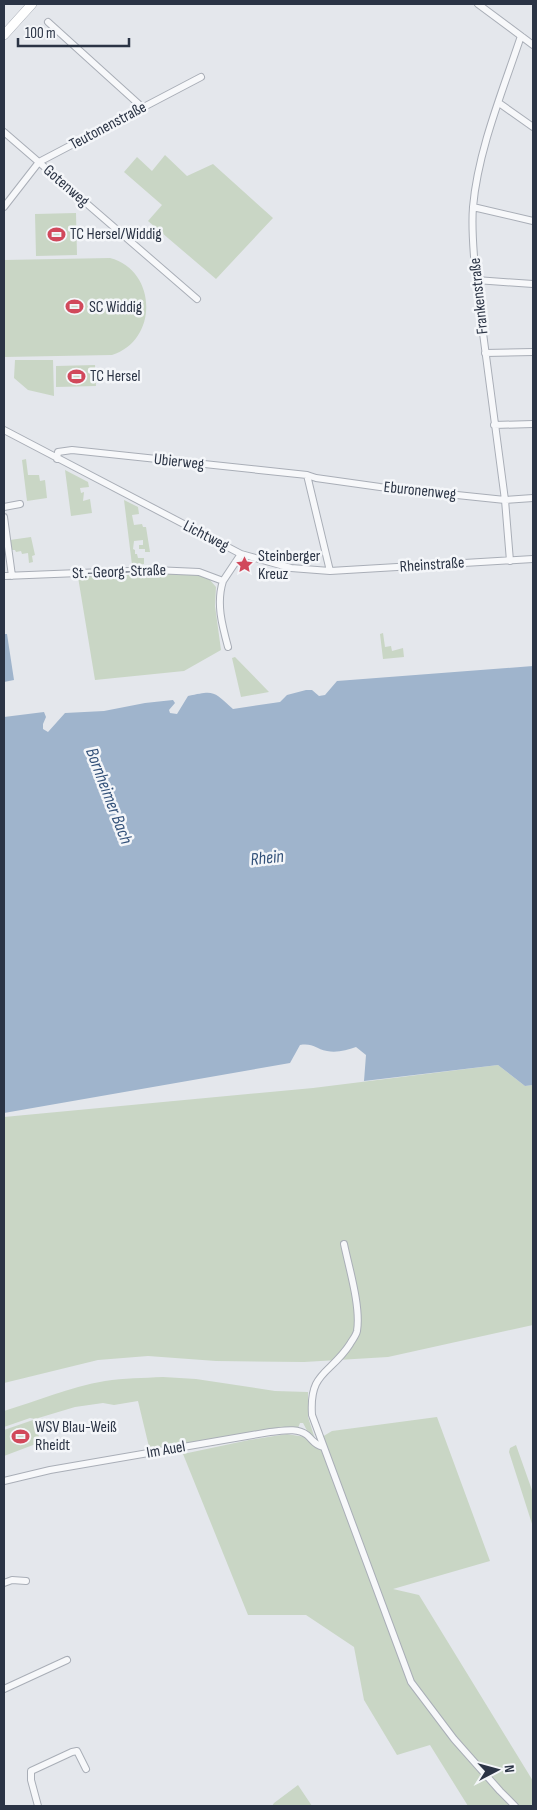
<svg xmlns="http://www.w3.org/2000/svg" width="537" height="1810" viewBox="0 0 537 1810" font-family="'Sofia Sans Condensed',sans-serif">
<style>
.green{fill:#c9d6c5}
.water{fill:#9fb4cc}
.lines{fill:none;stroke-linecap:round;stroke-linejoin:round}
.street-casing{stroke:#a9aeb7;stroke-width:8}
.secondary-casing{stroke:#a9aeb7;stroke-width:10}
.street{stroke:#f7f8fa;stroke-width:6}
.secondary{stroke:#fff;stroke-width:9}
.labels{text-anchor:middle;dominant-baseline:central;stroke-width:5;stroke-linejoin:round;paint-order:stroke}
.street-label{font-size:16px;fill:#2b3445;stroke:#f4f6f9}
.poi-label{font-size:16px;fill:#2b3445;stroke:#f4f6f9;text-anchor:start}
.water-label{font-size:18px;font-style:italic;fill:#34527a;stroke:#f4f6f9}
</style>
<rect width="100%" height="100%" fill="#e4e7ec"/>
<path class="green" d="M165,155L187,176L213,164L273,218L216,279L148,221L162,205L124,172L137,157L152,171Z
M76,213L77,255L36,256L35,214Z
M110,258C157,270 159,340 112,355L4,357V260Z
M15,360H53L54,396L28,390L14,378Z
M95,365L96,386L56,387V366Z
M26,459L28,475H39L40,481L45,480L47,498L27,501L22,460Z
M65,470L88,482L89,487L80,488L81,493L84,492L83,501L90,499L92,513L71,516Z
M124,500L138,507L139,514L132,515L134,525L142,524L143,527H146L150,552H145V549H139V545H143V540L134,541L133,549L135,550V554H137L138,558H144V564L132,565Z
M31,537L35,555L32,556L33,562L29,563L28,553L22,554L21,551L16,552L15,550H11L10,540Z
M176,572L200,575L210,580L216,587L215,606L221,650L184,671L95,680L78,577Z
M383,633L385,647L391,646L392,651L403,648L404,657L383,659L380,634Z
M235,657L269,692L241,697L232,658Z
M498,1065L525,1086L533,1085V1325L388,1357L304,1362L216,1361L148,1356L98,1360L4,1383V1117L313,1088Z
M163,1377L196,1379L275,1391L308,1392V1417L315,1439L317,1440L332,1431L437,1417L490,1561L393,1589L419,1595L533,1781V1806H468L430,1745L397,1755L364,1700L354,1647L306,1615H248L183,1454L249,1440L287,1434L311,1438L303,1423H300L298,1428L202,1440L150,1451L138,1401L114,1405L103,1403L75,1407L35,1419L30,1418L4,1427V1411C37,1401 70,1387 105,1381C124,1378 143,1378 163,1377Z
M33,1420L41,1442L4,1456V1430Z
M516,1445L533,1493V1527L509,1452L510,1448Z
M298,1785L312,1806H272L274,1803Z"/>
<path class="water" d="M4,634H7L14,680L4,682Z
M533,666V1085L525,1086L498,1065L364,1081L366,1055L356,1047C347,1050 337,1053 327,1051C315,1049 314,1043 300,1045L290,1063L4,1113V717L44,712L46,717L43,724V729L48,732L65,713L104,711L145,703L173,700L175,703L169,710L170,713L177,714L188,696C215,690 213,691 233,709L280,702L287,695L306,690H312L319,696L325,695L337,681Z"/>
<g class="lines">
<defs>
<path id="street" d="M478,4L533,45
M48,22L143,108
M499,103L533,127
M4,132L197,299
M4,207L39,162L201,77
M473,207L533,221
M476,280L533,284
M485,353L533,352
M494,425L533,424
M4,430L241,554L291,568L330,571L533,559
M57,459L58,452L72,450L307,475L316,478L380,487L505,500L533,498
M307,475L330,571
M4,507L20,504
M4,517L12,576
M510,561L505,500L476,280C474,256 471,231 473,207C478,150 503,90 521,36
M4,576L154,570L199,572L223,581L241,554
M223,581C216,603 222,625 228,647
M344,1244C349,1268 361,1307 357,1331C356,1336 352,1340 350,1344C330,1375 309,1371 312,1415L411,1682L454,1739L500,1791L515,1806
M4,1481L50,1470L270,1432C282,1431 297,1427 307,1435C314,1441 313,1444 323,1447
M4,1583L12,1580L26,1581
M4,1689L67,1660
M38,1806L31,1780V1771L72,1752L77,1751L86,1769"/>
<path id="secondary" d="M4,35L32,4"/>
</defs>
<use href="#street" class="street-casing"/>
<use href="#secondary" class="secondary-casing"/>
<use href="#street" class="street"/>
<use href="#secondary" class="secondary"/>
</g>
<defs>
<symbol id="stadium-bare" viewBox="-9 -9 18 18"><path d="M0-5a6.5 5 0 1 0 0 10a6.5 5 0 1 0 0-10ZM-3.5-1.8h7v3.6h-7Z" fill="#d1495b" stroke="#f4f6f9" stroke-width="2.5" paint-order="stroke"/></symbol>
<symbol id="sight-bare" viewBox="-9 -9 18 18"><path d="M0-6L1.8-2.2L6-1.7L2.9 1.2L3.7 5.4L0 3.3L-3.7 5.4L-2.9 1.2L-6-1.7L-1.8-2.2Z" fill="#d1495b" stroke="#f4f6f9" stroke-width="2.5" paint-order="stroke"/></symbol>
</defs>
<g fill-rule="evenodd">
<use href="#stadium-bare" x="44" y="222" width="25" height="25"/>
<use href="#stadium-bare" x="62" y="294" width="25" height="25"/>
<use href="#stadium-bare" x="64" y="364" width="25" height="25"/>
<use href="#sight-bare" x="232" y="552" width="25" height="25"/>
<use href="#stadium-bare" x="8" y="1424" width="25" height="25"/>
</g>
<g class="labels">
<g class="street-label">
<text transform="translate(108 126) rotate(-28)">Teutonenstraße</text>
<text transform="translate(66 186) rotate(41)">Gotenweg</text>
<text transform="translate(479 296) rotate(-96)">Frankenstraße</text>
<text transform="translate(179 462) rotate(6)">Ubierweg</text>
<text transform="translate(420 491) rotate(6)">Eburonenweg</text>
<text transform="translate(206 536) rotate(27)">Lichtweg</text>
<text transform="translate(432 565) rotate(-4)">Rheinstraße</text>
<text transform="translate(119 572) rotate(-2)">St.-Georg-Straße</text>
<text transform="translate(166 1450) rotate(-10)">Im Auel</text>
</g>
<g class="poi-label">
<text x="70" y="234">TC Hersel/Widdig</text>
<text x="89" y="307">SC Widdig</text>
<text x="90" y="376">TC Hersel</text>
<text x="258" y="556">Steinberger<tspan x="258" dy="18">Kreuz</tspan></text>
<text x="35" y="1427">WSV Blau-Weiß<tspan x="35" dy="18">Rheidt</tspan></text>
</g>
<g class="water-label">
<text transform="translate(109 796) rotate(69)">Bornheimer Bach</text>
<text transform="translate(267 858) rotate(-6)">Rhein</text>
</g>
</g>
<rect width="537" height="1810" fill="none" stroke="#2b3445" stroke-width="10"/>
<g transform="translate(497 1770) rotate(84)" stroke="#f4f6f9" stroke-width="4" paint-order="stroke">
<path d="M0-4L9 19L0 12L-9 19Z" fill="#2b3445"/>
<text y="-8" font-size="14" font-weight="bold" text-anchor="middle" fill="#2b3445">N</text>
</g>
<path d="M18 38v8h111v-8" fill="none" stroke="#2b3445" stroke-width="2.5"/>
<text x="25" y="38" font-size="15" fill="#2b3445" stroke="#f4f6f9" stroke-width="4" paint-order="stroke">100 m</text>
</svg>
